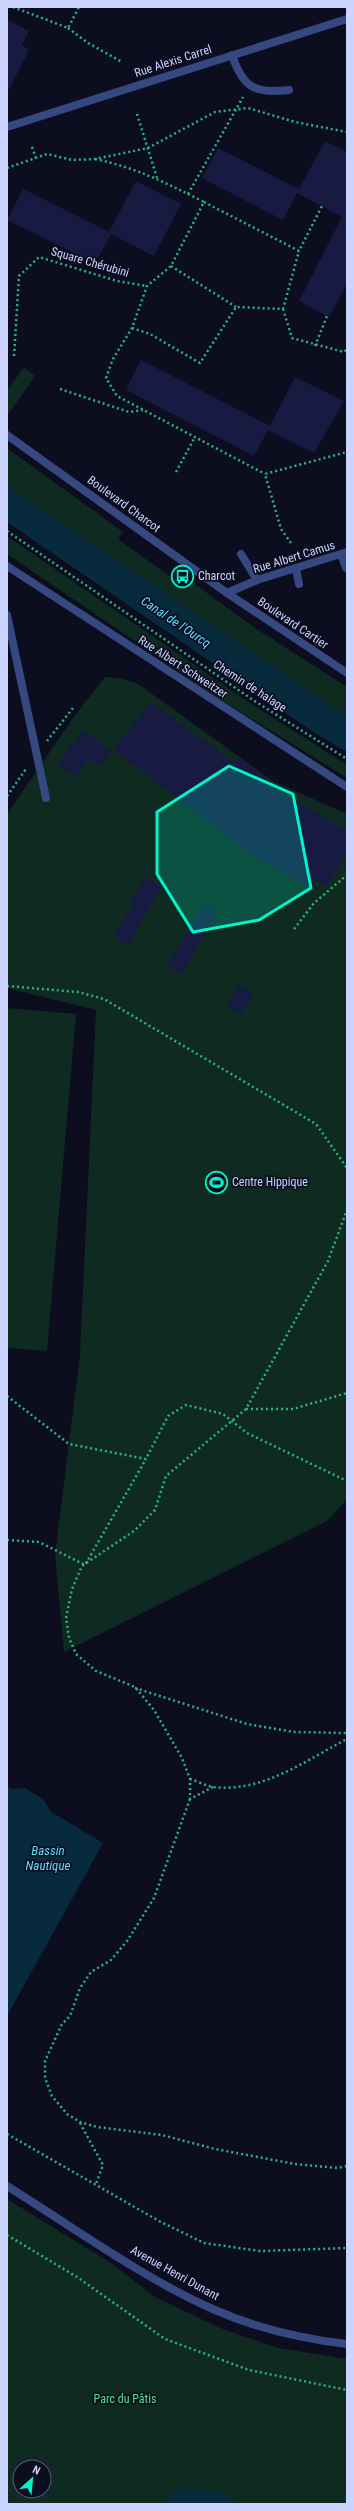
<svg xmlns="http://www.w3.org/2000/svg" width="354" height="2511" viewBox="0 0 354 2511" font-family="'Roboto Condensed',sans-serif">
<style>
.green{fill:#0f2a21;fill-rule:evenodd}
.water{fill:#082a3d}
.building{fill:#181b41}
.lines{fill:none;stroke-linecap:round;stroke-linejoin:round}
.path{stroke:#2ab385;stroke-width:2.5;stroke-dasharray:2 3;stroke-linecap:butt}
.service{stroke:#364880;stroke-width:8}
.minor{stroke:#364880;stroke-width:8}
.tertiary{stroke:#364880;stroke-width:8}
.marked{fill:#00f6c9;fill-opacity:0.2;stroke:#00f6c9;stroke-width:3;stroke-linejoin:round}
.labels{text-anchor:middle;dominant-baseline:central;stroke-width:3.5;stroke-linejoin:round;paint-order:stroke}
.street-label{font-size:12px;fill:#cbd3ff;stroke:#0c0e20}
.poi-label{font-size:12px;fill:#cbd3ff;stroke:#0c0e20;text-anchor:start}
.park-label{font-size:12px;fill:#54e197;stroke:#0c0e20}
.water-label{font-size:13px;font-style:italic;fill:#59e1ff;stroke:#0c0e20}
</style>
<rect width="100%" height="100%" fill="#0c0e20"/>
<path class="green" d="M24,367L35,376L9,413L7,412V391Z
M7,448L123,532L118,539L187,589L192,582L255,628L347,687V717L7,486Z
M7,536L244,699L347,765V778L220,699L7,554Z
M105,677L121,678L138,684L273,781L347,814V1499L327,1521L64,1652L55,1554L80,1355L96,1010L7,988V814L76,714Z
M7,1008L76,1014L47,1351L7,1348Z
M7,2199L111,2263L155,2297L220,2328L278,2348L347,2359V2504H7ZM20,2467H44V2491H20Z"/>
<path class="water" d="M7,486L347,717V752L312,731L7,522Z
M7,1786L11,1789L25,1788L44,1800L50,1811L103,1843L7,2016Z
M187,2488C204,2489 226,2490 238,2504H166L170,2493Z"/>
<path class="building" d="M7,20L29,31L22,45L29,50L7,93Z
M325,141L347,152V283L329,317L299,301L342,217L297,193L283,220L202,178L218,148L299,189Z
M136,181L181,204L154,256L111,234L95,263L7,220L23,189L109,232Z
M141,360L270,426L295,377L344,401L314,453L268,430L254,456L126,390Z
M151,702L234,763L239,758L267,778L264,782L347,831V852L328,886L314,879L309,887L252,855L113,749Z
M84,730L112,752L100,766L89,759L76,777L57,763Z
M145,877L162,886L128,945L114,937L132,905L129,903Z
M204,904L218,912L181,974L167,966Z
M238,986L253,994L241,1014L227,1006Z"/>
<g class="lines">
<path class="path" d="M13,7L68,28L79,7
M68,28L88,43L122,62
M137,114L157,178
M32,147L36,158
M95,159C137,168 166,183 204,202L171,266L147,286L132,328L113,359L106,378L117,396L265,474
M7,168L47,154L72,160L95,159L148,148L215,112L248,108L295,122L347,132
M188,194L243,97
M204,202L299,251L322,206
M171,266L236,307
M283,309L292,338L344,352L347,349
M132,328L150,334L200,363L236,307L283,309L299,251
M315,346L327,316
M14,356L19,276L39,257L117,281L147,286
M60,389L129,412L143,410
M176,472L195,437
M7,531L253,700L347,759
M291,543L281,529L265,474L347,452
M47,741L73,708
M7,796L26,769
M294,929L314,903L347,875
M7,986L78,992L104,999L316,1124L347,1168
M7,1396L69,1444L146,1459L168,1416L186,1405L223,1414L247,1433L347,1481
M246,1409H293L347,1393
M7,1540L39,1542L85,1565L146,1459
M135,1688L247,1724L294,1732L347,1733
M190,1779C197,1781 206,1786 213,1787C263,1793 306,1760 347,1739
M213,1787L190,1799V1779L182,1758L154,1710L135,1687L96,1671L76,1654L69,1638L66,1618L72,1589L82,1566L134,1531L155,1510L166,1476L246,1409L328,1261L347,1210
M190,1799L154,1898L127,1941L111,1960L91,1972L80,1988L70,2016L62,2024L45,2061V2078L52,2096L67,2114L80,2122L97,2127L162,2135L215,2149L295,2164L337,2168L347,2166
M80,2123L103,2165L96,2184
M7,2134L159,2221L204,2243L260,2251L347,2248
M7,2235L77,2277L165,2339L249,2370L347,2390"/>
<path class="service" d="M232,55C243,88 255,94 289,90
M241,554L257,580
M341,554L346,568
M296,569L299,584
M7,615L46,798"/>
<path class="minor" d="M7,127L347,19
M7,566L347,787
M227,593L257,580L347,552"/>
<path class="tertiary" d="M7,435L227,593L347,673
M7,2186C73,2227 144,2279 215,2310C256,2328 303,2339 347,2344"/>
</g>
<path class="marked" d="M229,766L293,794L311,888L259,920L193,932L157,874V812Z"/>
<defs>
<symbol id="bus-ring" viewBox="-11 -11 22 22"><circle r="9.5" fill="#0c0e20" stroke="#00f6c9" stroke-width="1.5"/><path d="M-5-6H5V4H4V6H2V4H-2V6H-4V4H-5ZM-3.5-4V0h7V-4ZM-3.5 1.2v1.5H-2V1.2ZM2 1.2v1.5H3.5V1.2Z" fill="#00f6c9"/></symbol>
<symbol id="stadium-ring" viewBox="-11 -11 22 22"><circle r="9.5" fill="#0c0e20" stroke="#00f6c9" stroke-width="1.5"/><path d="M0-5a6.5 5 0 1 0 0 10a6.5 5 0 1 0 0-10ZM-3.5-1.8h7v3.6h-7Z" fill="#00f6c9"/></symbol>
</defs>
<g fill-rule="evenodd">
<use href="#bus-ring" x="170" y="564" width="25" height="25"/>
<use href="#stadium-ring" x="204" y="1170" width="25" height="25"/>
</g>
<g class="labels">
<g class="street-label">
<text transform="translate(173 61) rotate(-18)">Rue Alexis Carrel</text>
<text transform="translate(90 262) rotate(16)">Square Chérubini</text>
<text transform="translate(124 504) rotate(36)">Boulevard Charcot</text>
<text transform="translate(294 557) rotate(-17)">Rue Albert Camus</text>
<text transform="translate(293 623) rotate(34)">Boulevard Cartier</text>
<text transform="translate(183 667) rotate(33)">Rue Albert Schweitzer</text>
<text transform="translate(250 686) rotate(33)">Chemin de halage</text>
<text transform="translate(175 2273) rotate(29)">Avenue Henri Dunant</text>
</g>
<g class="poi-label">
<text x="198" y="576">Charcot</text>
<text x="232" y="1182">Centre Hippique</text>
</g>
<g class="park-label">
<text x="125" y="2399">Parc du Pâtis</text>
</g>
<g class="water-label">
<text transform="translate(176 622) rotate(34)">Canal de l'Ourcq</text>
<text x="48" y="1850">Bassin<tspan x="48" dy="15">Nautique</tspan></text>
</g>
</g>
<rect width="354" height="2511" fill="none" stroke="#cbd3ff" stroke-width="16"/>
<g transform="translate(32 2479) rotate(27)"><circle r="19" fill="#0c0e20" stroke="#585d79"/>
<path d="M0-3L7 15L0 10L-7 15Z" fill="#00f6c9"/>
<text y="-6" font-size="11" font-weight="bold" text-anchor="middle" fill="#cbd3ff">N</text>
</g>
</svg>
